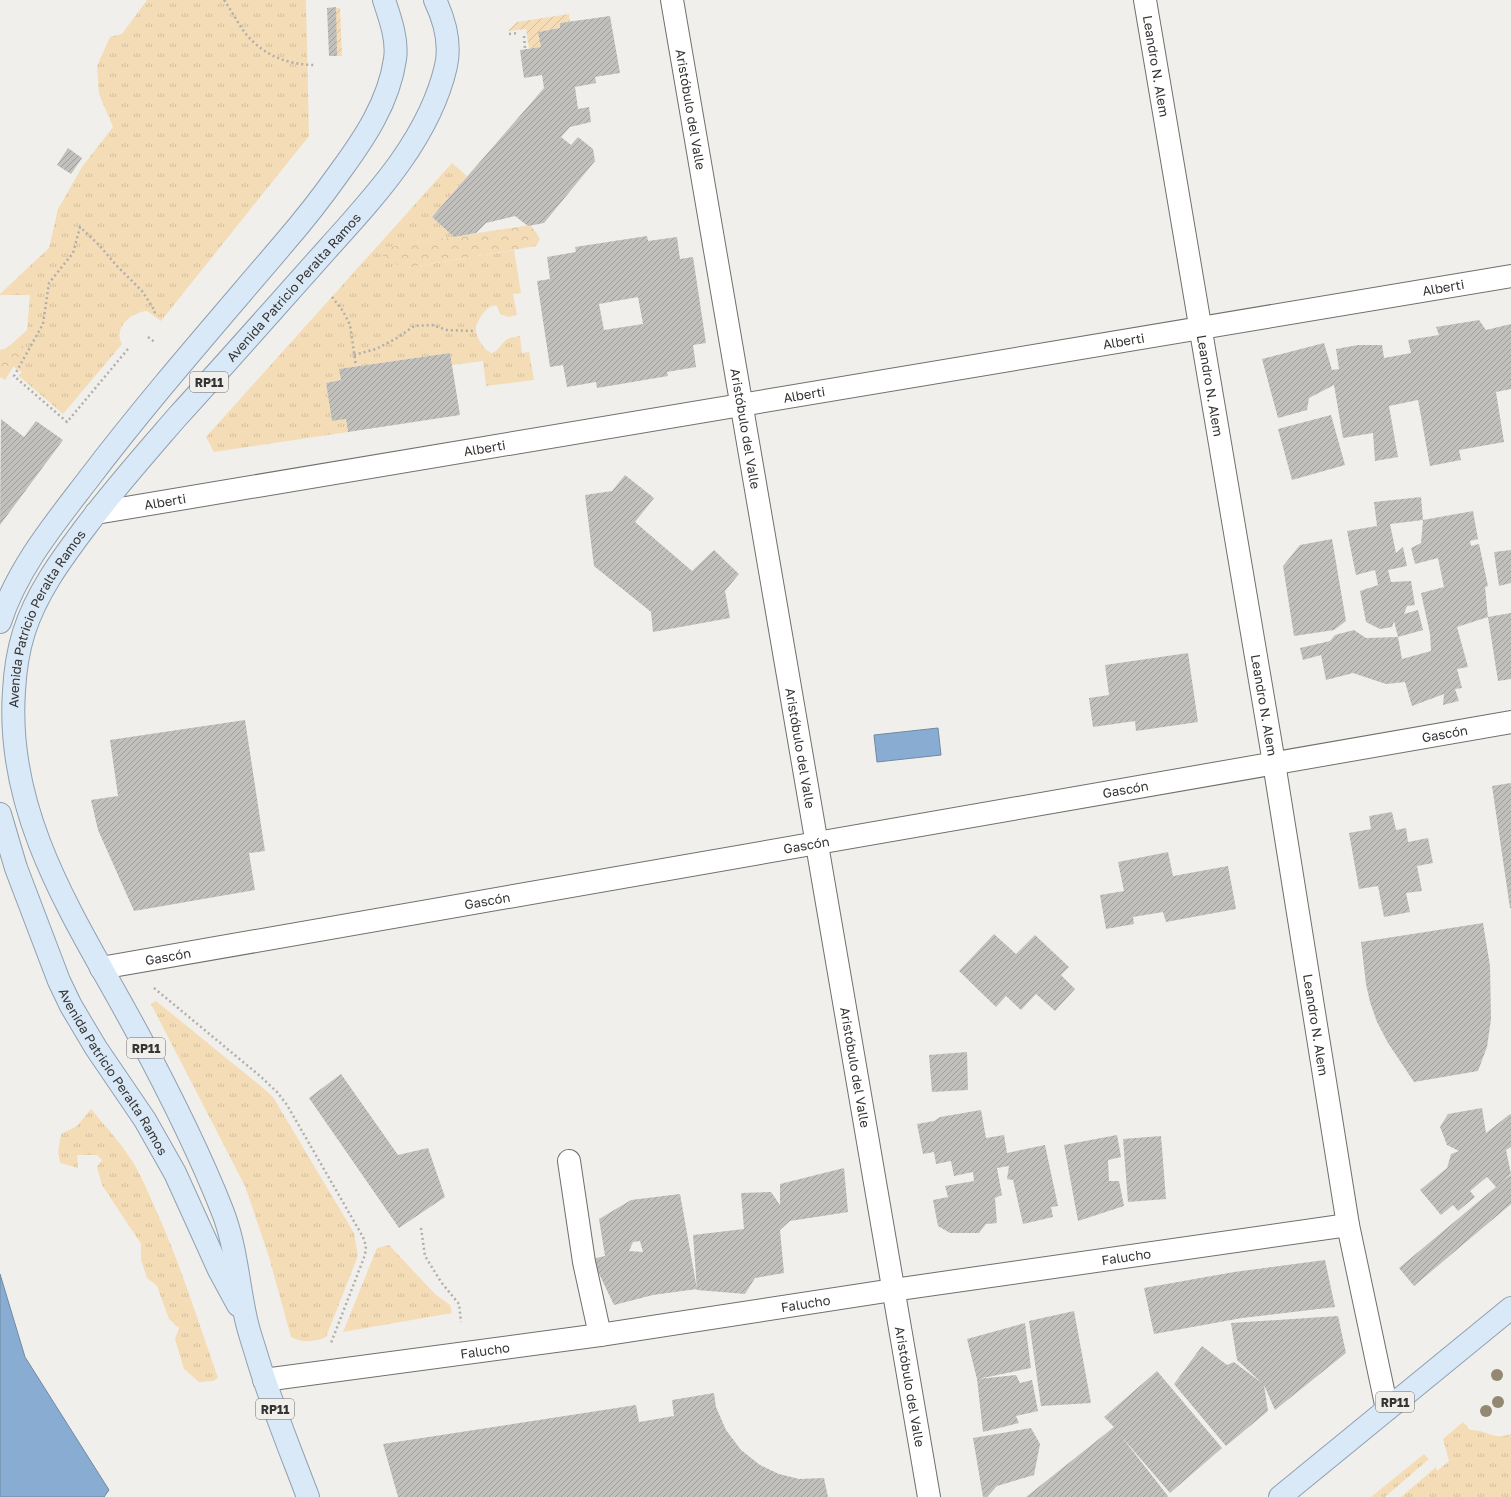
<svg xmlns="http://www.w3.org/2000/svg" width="1511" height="1497" viewBox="0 0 1511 1497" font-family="'Golos Text',sans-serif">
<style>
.grass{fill:url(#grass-tufts)}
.forest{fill:url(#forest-crowns)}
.garden{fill:url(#garden-furrows)}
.water{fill:#89add2;stroke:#7089a2}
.building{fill:url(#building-hatch);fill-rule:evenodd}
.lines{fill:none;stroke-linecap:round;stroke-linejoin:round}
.minor-casing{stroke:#716f6c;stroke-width:24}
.major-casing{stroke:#8fa0b0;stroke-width:24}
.path{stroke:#b0aeab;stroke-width:2.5;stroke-dasharray:2 3;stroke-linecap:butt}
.minor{stroke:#fff;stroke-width:22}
.major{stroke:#d9e9f8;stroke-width:22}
.tree{fill:#938872}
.labels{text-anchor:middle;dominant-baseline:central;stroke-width:3.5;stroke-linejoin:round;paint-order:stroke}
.shield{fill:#f1efeb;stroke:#6d6c6a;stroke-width:1}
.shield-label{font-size:12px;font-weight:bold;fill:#353432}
.street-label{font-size:13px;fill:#353432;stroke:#f1efeb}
</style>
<defs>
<pattern id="grass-tufts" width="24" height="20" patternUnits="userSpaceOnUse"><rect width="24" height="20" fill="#f4ddb6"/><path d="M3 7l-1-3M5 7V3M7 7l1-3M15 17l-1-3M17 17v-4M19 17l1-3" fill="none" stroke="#d2be9d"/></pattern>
<pattern id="forest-crowns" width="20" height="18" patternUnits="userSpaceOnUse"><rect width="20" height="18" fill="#f4ddb6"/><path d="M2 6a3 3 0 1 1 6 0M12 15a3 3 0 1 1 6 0" fill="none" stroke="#d2be9d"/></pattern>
<pattern id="garden-furrows" width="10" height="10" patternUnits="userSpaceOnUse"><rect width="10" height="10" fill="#f4ddb6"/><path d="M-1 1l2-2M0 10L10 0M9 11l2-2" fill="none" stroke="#d2be9d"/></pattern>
<pattern id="building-hatch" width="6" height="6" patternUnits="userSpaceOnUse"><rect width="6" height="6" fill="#c2c0bc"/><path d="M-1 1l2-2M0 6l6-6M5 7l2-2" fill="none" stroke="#9e9d99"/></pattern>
</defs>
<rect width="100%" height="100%" fill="#f1efeb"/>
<path class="grass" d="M147,0H306L309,136L161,321L147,311C131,312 113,328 122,344L63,414L19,376L22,372C11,366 6,360 7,348L27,330L30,295H0V294L49,248L58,209L82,167L113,127L99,94L97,66L110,37L122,34Z
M452,163L467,176L432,217L454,237L377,249L406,268L514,250L521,293L513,294L517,315L508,317L500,314L497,306C488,303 478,319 476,327C475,336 484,351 492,353C499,350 499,347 504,342C508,337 514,337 520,336L522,353L529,352L534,380L486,386L483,361L452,365L450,353L340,369L341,380L326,383L332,421L346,419L348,432L214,452L206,437Z
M156,1001L262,1087L273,1097L354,1233L358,1256L326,1337C317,1342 300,1343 291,1337L269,1257L245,1186L151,1004Z
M91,1109C106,1127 122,1144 134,1164C144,1181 151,1199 159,1217C182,1269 199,1324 218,1378L213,1381L199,1382L184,1369L175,1339L179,1328L169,1319L157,1286L147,1278L141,1260V1244L102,1185L97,1167L102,1160L97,1155H77L78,1168L60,1163L58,1152L61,1134L77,1126Z
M389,1245L435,1294L450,1305L452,1313L343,1332L377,1248Z
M1463,1422L1470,1430C1489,1430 1493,1441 1511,1434V1497H1401L1436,1467L1437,1471L1449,1461L1443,1439Z
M1424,1454L1429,1459L1385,1497H1371Z"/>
<path class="forest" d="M530,225L536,232L540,239L536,246L406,268L390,262L376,249Z
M14,342L22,345L25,348L5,380L0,377V350L7,348Z"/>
<path class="garden" d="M333,8H340L342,56H334Z
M569,14L570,22L560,23V28L539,32L541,47L529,49L526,29L508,31L517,22Z"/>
<path class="water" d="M938,728L941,755L877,762L874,735Z
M0,1274L25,1357L109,1490L104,1497H0Z"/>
<path class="building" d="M336,7L337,56H329L327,8Z
M610,16L620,73L595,77L596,83L575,87L578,109L589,107L591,122L570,127L561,137L571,145L578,137L593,149L595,161L544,223L528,226L515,216L486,223L476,233L454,237L432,217L544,88L542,75L524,78L520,50L541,47L538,32L560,28V23Z
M68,148L82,158L71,174L57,165Z
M647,236L648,241L677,237L680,259L693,257L706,343L693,345L696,367L667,372L668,376L597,388L596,382L567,387L563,365L550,367L537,281L550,279L547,257L576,252L575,247ZM638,297L643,324L604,330L599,304Z
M1479,320L1486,330L1511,324V389L1496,392L1504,442L1459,450L1461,460L1430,466L1418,400L1389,406L1398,457L1375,461L1373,433L1343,438L1334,385L1309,398L1307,410L1278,418L1262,359L1324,343L1332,370L1339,369L1336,349L1358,345H1382L1384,358L1411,353L1408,340L1439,335L1436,327Z
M450,353L460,415L348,432L346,419L332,421L326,383L341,380L339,369Z
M1331,415L1345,465L1292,480L1278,429Z
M1,419L24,437L36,421L63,440L0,525Z
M625,475L654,498L635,522L692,571L714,550L739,574L725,591L730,618L653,632L651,612L594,566L585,495L612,491Z
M1421,497L1423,520L1473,511L1478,539L1470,541L1471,546L1479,544L1488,586L1485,587L1488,617L1457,627L1468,667L1457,669L1462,688L1455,689L1459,701L1443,705L1444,694L1412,706L1405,682L1386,684L1353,673L1326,680L1321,655L1303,660L1300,648L1330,641L1335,635L1354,630L1366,638L1398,637L1402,659L1431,651L1430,634L1421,593L1444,587L1438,558L1415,564L1411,548L1421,543L1423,520L1390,524L1396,553L1403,547L1407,566L1388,570L1391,582L1411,581L1415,605L1407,606L1404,614L1418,610L1423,630L1398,637L1394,621L1392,627L1380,629L1366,622L1360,591L1378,585L1375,570L1356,575L1347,531L1377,526L1374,502Z
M1332,539L1346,621L1334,630L1294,636L1283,566L1300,545Z
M1511,550V583L1499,586L1494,552Z
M1511,613V679L1498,681L1488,617Z
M1188,653L1198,722L1136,731L1135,721L1093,727L1089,698L1109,695L1105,665Z
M245,720L265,851L249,853L255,890L134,911L98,830L91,800L118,796L110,740Z
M1511,783V908H1510L1492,786Z
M1392,812L1396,830L1406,828L1408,842L1428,838L1433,863L1417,866L1422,891L1406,893L1410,912L1384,917L1378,886L1359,889L1349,833L1371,829L1369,816Z
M1168,852L1173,876L1228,866L1236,909L1166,922L1163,912L1133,917L1134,924L1106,929L1100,895L1124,891L1118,862Z
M1483,923L1490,966L1491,1019L1487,1047L1478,1071L1414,1082L1388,1043L1377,1022L1370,1002L1366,984L1361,942Z
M994,934L1016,954L1035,935L1069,967L1061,975L1075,989L1055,1011L1036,994L1021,1010L1006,996L996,1007L959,971Z
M967,1052L968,1090L932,1092L929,1055Z
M341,1074L398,1155L428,1148L445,1197L399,1228L309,1098Z
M1482,1108L1486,1133L1510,1114L1511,1115V1147L1506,1150L1511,1174L1502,1181L1511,1175V1204L1414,1286L1399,1268L1496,1187L1487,1177L1470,1191L1475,1197L1458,1211L1453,1205L1441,1215L1420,1190L1447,1168L1451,1154L1459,1151L1447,1145L1440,1127L1448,1114Z
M981,1110L986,1138L1004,1135L1007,1153L1045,1145L1058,1206L1051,1207L1053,1217L1023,1224L1013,1180L1007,1179L1009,1166L997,1168L1002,1195L995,1198L997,1223L986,1224L979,1233H950L938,1226L933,1200L948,1197L945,1186L974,1181L973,1172L954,1176L951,1161L936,1164L934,1152L923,1154L917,1124L934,1121L940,1117Z
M1117,1135L1121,1157L1108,1160L1109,1181H1119L1124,1206L1078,1221L1064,1145Z
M1161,1136L1166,1199L1128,1202L1123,1139Z
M844,1168L848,1212L790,1221L780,1230L784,1273L755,1278L745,1294L697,1290L693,1235L744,1229L741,1193L771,1192L780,1205V1184Z
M680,1194L697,1289L653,1295L614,1305L592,1259L605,1256L599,1219L631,1200ZM640,1241L643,1252L629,1251L633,1242Z
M1325,1260L1335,1307L1242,1318L1154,1334L1144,1288L1234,1272Z
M1074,1311L1091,1403L1041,1406L1029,1321Z
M1338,1316L1346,1353L1275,1410L1264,1385L1268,1411L1226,1446L1174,1384L1202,1346L1227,1365L1234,1362L1262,1383L1237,1360L1231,1323Z
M1025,1323L1031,1368L978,1379L1016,1375L1020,1383L1032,1380L1038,1411L1016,1416L1019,1423L983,1432L977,1379L967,1339Z
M1157,1371L1222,1448L1170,1493L1121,1436L1168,1496L1167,1497H1026L1114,1427L1104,1417Z
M714,1393L716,1407L726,1430L741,1450L760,1465L779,1474L799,1479L824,1478L828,1497H398L383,1444L636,1405L639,1422L674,1416L672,1400Z
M1031,1428L1040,1444L1034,1475L997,1486L987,1497H983L973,1438Z"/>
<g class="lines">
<defs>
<g id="minor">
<path id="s1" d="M672,0L929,1497"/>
<path id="s2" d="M1145,0L1274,763L1348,1225L1387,1409"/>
<path id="s3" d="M96,513L1511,276"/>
<path id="s4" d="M101,968L1511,722"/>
<path d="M569,1161L584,1262L600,1335"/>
<path id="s5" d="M264,1380L600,1335L893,1290L1348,1225"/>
</g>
<g id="major">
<path d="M0,622C17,569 54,524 87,481C150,398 218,321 285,242C304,220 322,197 339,173C364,139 389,102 395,59C398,40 390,18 384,0"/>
<path id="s6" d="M0,814L16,868L59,981L71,1006L96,1048L145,1120L175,1173L219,1270L238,1305"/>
<path id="s7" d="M308,1497C291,1452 272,1406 258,1360C254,1346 249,1333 246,1319C238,1283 236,1245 222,1210C198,1149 168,1090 137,1032C79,924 5,820 14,691C15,672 18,651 24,632C36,594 60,561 84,529C113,490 145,454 177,417C229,360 280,302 331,245C378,193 430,136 446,66C451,43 445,21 435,0"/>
<path d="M1280,1497L1511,1308"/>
</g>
</defs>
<use href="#minor" class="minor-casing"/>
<use href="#major" class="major-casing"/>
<path class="path" d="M224,0C232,11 238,24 246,34C264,56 289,65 315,65
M509,34L519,33
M524,36L525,49
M332,297L343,311L350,325L356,366
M148,337L156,343
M128,349L67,422L14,376L43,324L49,283L73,253L80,227L98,244L117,266L142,291L155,311L154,316
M354,355L376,349L397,338L414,326L432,325L447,330L475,331
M154,988L260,1076L277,1092L287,1105L363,1237L366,1246L365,1255L331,1343
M421,1228L425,1256L441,1282L459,1304L461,1322"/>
<use href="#minor" class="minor"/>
<use href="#major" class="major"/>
</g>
<g class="tree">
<circle cx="1497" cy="1375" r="6"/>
<circle cx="1498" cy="1402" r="6"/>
<circle cx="1486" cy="1411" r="6"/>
</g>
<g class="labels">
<g class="shield">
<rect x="190" y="372" width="38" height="20" rx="3"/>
<rect x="127" y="1038" width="38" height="20" rx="3"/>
<rect x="1376" y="1392" width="38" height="20" rx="3"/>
<rect x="256" y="1399" width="38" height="20" rx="3"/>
</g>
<g class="shield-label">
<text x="209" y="382">RP11</text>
<text x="146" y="1048">RP11</text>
<text x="1395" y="1402">RP11</text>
<text x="275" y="1409">RP11</text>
</g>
<g class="street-label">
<text stroke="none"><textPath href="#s2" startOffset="67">Leandro N. Alem</textPath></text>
<text stroke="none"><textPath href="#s1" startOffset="111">Aristóbulo del Valle</textPath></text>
<text stroke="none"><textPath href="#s7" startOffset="1366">Avenida Patricio Peralta Ramos</textPath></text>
<text stroke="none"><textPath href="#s3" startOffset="1366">Alberti</textPath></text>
<text stroke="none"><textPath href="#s3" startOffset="1042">Alberti</textPath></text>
<text stroke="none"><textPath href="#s2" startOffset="391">Leandro N. Alem</textPath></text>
<text stroke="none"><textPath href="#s3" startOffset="718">Alberti</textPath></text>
<text stroke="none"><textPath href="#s1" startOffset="435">Aristóbulo del Valle</textPath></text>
<text stroke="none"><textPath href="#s3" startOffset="394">Alberti</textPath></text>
<text stroke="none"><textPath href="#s3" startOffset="70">Alberti</textPath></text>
<text stroke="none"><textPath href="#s7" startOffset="946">Avenida Patricio Peralta Ramos</textPath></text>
<text stroke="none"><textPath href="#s2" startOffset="715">Leandro N. Alem</textPath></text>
<text stroke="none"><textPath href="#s4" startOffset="1364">Gascón</textPath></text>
<text stroke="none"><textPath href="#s1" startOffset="759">Aristóbulo del Valle</textPath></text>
<text stroke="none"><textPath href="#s4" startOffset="1040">Gascón</textPath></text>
<text stroke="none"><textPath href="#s4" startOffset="716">Gascón</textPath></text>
<text stroke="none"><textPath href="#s4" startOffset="392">Gascón</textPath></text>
<text stroke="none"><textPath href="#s4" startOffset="68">Gascón</textPath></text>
<text stroke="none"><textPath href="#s2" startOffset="1039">Leandro N. Alem</textPath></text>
<text stroke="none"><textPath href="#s1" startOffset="1083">Aristóbulo del Valle</textPath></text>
<text stroke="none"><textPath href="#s6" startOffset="283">Avenida Patricio Peralta Ramos</textPath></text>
<text stroke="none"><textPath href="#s5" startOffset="871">Falucho</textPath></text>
<text stroke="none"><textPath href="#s5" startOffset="547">Falucho</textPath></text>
<text stroke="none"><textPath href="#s5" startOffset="223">Falucho</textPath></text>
<text stroke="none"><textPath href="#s1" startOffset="1407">Aristóbulo del Valle</textPath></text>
</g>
</g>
</svg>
